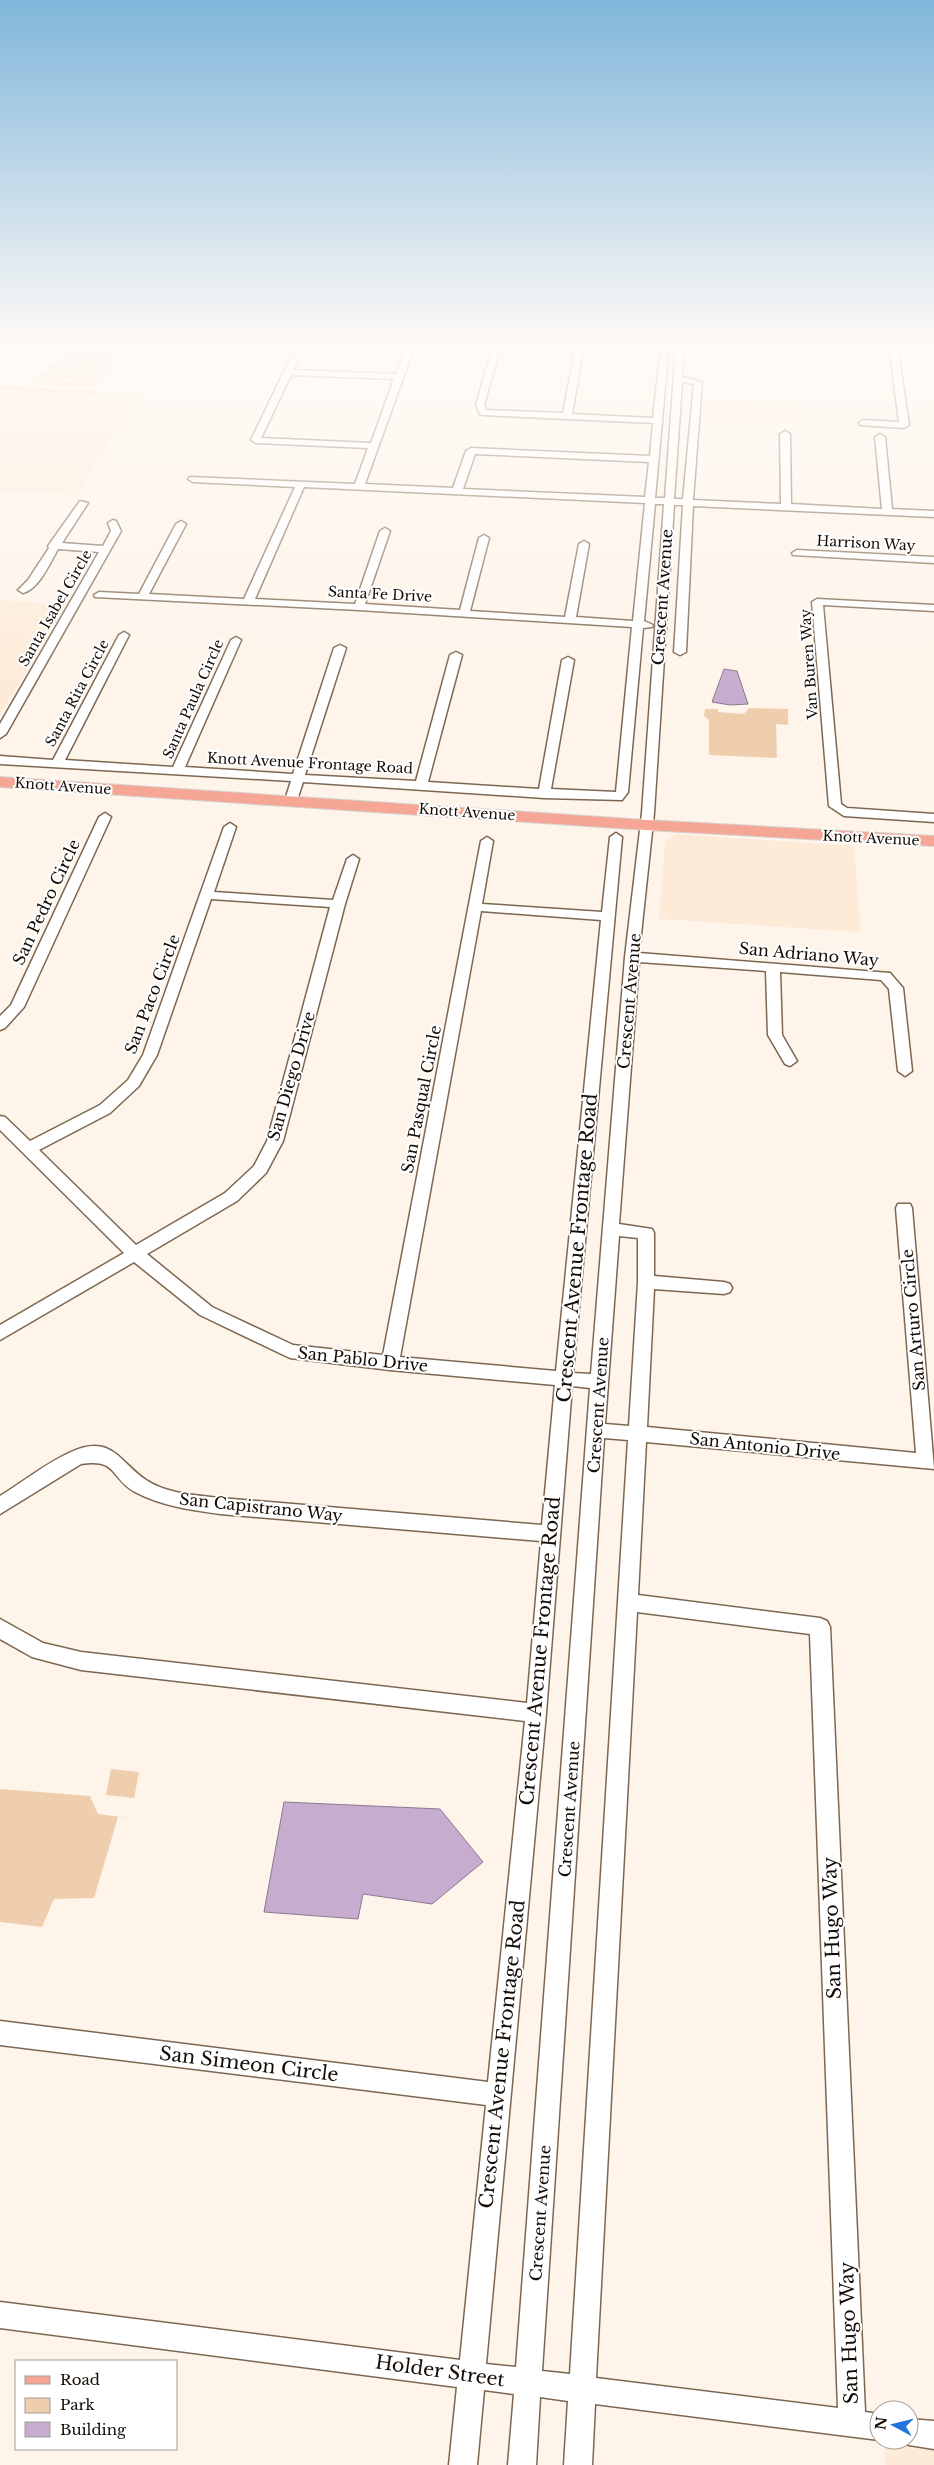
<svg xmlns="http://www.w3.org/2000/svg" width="934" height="2465" viewBox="0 0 934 2465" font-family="'Libre Baskerville',serif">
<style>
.built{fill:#fdebd8}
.green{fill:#efceae}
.building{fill:#c6accf;stroke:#8b7991}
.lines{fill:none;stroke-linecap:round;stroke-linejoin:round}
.minor-casing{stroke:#7d6751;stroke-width:3}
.major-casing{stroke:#d5d3d2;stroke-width:2}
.minor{fill:#fff;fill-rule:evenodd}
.major{fill:#f6a695;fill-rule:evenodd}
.labels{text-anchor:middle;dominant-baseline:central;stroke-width:4;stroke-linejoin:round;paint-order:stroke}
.far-street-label{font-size:14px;fill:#130b04;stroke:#fff}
.street-label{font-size:16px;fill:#130b04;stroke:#fff}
.near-street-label{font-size:19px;fill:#130b04;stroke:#fff}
</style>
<rect width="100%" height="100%" fill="#fef4ea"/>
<path class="built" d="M0,390L138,396L76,495L0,491Z
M699,400L797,404V424L698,419Z
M0,600L66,605L0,715Z
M675,834L854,846L861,932L659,919L665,840Z
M934,2435V2465H885L884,2440H909Z"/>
<path class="green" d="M0,346L115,351L110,357L0,352Z
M63,357H69L113,359L108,365L59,362Z
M46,364L109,367L105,373L44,369Z
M41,372L102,374L98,380L42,378L39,374Z
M39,380L97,382L92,388L35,384Z
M0,386L98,391L96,394L0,390Z
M749,708L788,709V725L776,724L777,758L709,755V720L704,716L705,709H718V712L744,714Z
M111,1769L139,1772L134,1798L106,1795Z
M0,1789L90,1796L98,1814L129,1818L118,1817L94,1898L54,1899L42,1927L0,1922Z"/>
<path class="building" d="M724,669L737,671L748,704L730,705L712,702Z
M284,1802L440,1809L483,1862L432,1904L363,1894L358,1919L264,1912Z"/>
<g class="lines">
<defs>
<path id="minor" d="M300,345H308L293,370L396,374L407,345H415L365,484L453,488L466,451L471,448L650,456L653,423L483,415L480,414L476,405L493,345H501L484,405L486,410L563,413L576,345H584L572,414L653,418L660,355L664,352L668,355L655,498H665L676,345H684L682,377L702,382L693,500L781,504L780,434L785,431L790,434L791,504L882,509L875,437L880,434L885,437L892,509L934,511V517L693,506L686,652L680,655L674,652L683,505H674L654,813L639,953L890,973L903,988L912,1071L905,1076L898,1071L889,989L881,980L780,972L782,1035L797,1061L790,1066L785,1064L768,1035L766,971L639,962L619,1224L652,1229L654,1233V1276L724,1282L730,1284L732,1288L730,1292L724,1294L654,1289L647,1427L916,1453L896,1208L898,1204H910L912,1208L934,1469L646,1442L638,1595L820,1618L827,1621L830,1627L865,2412L879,2414V2440L595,2404L592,2465H564L568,2401L540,2397L536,2465H508L514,2394L484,2390L477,2465H449L457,2387L0,2328V2302L460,2360L486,2105L0,2045V2021L488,2082L525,1721L81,1670L32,1657L0,1639V1619L43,1643L81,1652L527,1703L541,1541L220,1514C191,1510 161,1506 135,1492C110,1478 118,1458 81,1464L0,1514V1496C23,1482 46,1463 71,1452C112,1433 120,1463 146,1480C167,1494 196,1495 220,1498L542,1525L555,1385L390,1370L290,1358L200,1315L134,1262L0,1340V1325L124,1253L0,1130V1116L5,1117L30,1141L100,1105L128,1080L143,1055L224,827L230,823L236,827L214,892L333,900L347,859L353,855L359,859L345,904L283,1141L266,1173L237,1201L147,1254L212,1307L293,1345L383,1355L481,841L487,837L493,841L482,904L602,912L610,837L616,833L622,837L573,1373L591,1374L625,957L642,813L664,504H655L644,621L653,625L652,627L643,628L628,792L622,800L544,798L303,782L297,800L291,804L285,800L291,781L0,764V756L53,760L119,635L124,632L129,635L65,760L173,767L231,640L236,637L241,640L185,767L293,774L334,648L340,645L346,648L305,775L416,781L450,655L456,652L462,655L428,782L539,789L562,660L568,657L574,660L551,789L616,792L632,627L359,610L95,597L94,595L99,592L139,594L176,524L181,521L186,524L149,594L244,599L295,487L193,482L188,479L190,477L355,484L368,448L256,443L251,440L290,359ZM291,375L394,379L371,443L261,438ZM682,382L694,384L683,499H674ZM475,454L649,462L645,497L463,489ZM304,487L645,503L633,621L576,617L589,544L584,541L579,544L565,617L470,611L489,538L484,535L479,538L460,610L365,604L390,531L385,528L380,531L355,604L255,599ZM211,899L330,907L267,1141L254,1166L225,1193L136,1245L39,1150L110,1113L139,1086L157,1055ZM481,911L601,920L556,1371L400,1357ZM619,1236L638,1238V1282L629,1426L605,1424ZM572,1386L590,1388L516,2367L486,2364L546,1713ZM604,1438L628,1440L570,2374L542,2371ZM637,1612L810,1634L838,2408L596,2378Z
M889,345H897L909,425L904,428L860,425L859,423L863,420L899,422Z
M80,501L88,503L62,543L103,546L111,531L108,523L113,520L116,521L121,531L6,734L0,738V724L99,552L58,549C50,563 39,589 23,593L18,590L28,580L49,548L48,546Z
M797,550L934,557V563L793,555L792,553Z
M817,599L934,605V611L823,605L841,804L847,808L934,814V822L844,816L829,806L812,602Z
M105,813L111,817L24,1007L5,1028L0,1030V1016L11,1005L99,817Z
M909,2419L934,2421V2449L909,2445L899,2442L909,2440Z"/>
<path id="major" d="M0,777L646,820L934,836V846L646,830L0,787Z"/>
</defs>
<use href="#minor" class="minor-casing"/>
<use href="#major" class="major-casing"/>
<use href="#minor" class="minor"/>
<use href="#major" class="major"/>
</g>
<linearGradient id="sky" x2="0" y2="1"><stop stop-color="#80b6da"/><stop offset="0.5" stop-color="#fffaf6"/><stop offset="1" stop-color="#fffaf6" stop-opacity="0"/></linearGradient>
<rect width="934" height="690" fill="url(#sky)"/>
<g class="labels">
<g class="far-street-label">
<text transform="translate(866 543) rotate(3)">Harrison Way</text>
<text transform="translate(380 594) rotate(3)">Santa Fe Drive</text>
<text transform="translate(55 608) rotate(-60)">Santa Isabel Circle</text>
<text transform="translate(809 664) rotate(-94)">Van Buren Way</text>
<text transform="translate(77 693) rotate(-62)">Santa Rita Circle</text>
<text transform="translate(193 699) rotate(-66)">Santa Paula Circle</text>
<text transform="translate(310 763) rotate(3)">Knott Avenue Frontage Road</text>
<text transform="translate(63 786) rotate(4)">Knott Avenue</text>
<text transform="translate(467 812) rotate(4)">Knott Avenue</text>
<text transform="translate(871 838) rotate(3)">Knott Avenue</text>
</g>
<g class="street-label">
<text transform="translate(662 597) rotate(-86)">Crescent Avenue</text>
<text transform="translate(46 902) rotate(-65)">San Pedro Circle</text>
<text transform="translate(809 954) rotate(5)">San Adriano Way</text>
<text transform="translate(152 994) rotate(-69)">San Paco Circle</text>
<text transform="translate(629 1001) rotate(-85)">Crescent Avenue</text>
<text transform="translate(291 1076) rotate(-74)">San Diego Drive</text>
<text transform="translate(421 1099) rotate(-79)">San Pasqual Circle</text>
<text transform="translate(913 1320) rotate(-95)">San Arturo Circle</text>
<text transform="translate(363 1359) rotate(6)">San Pablo Drive</text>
<text transform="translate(598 1405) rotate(-86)">Crescent Avenue</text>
<text transform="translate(765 1446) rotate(6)">San Antonio Drive</text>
<text transform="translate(261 1507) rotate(6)">San Capistrano Way</text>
<text transform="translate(569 1809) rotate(-86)">Crescent Avenue</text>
<text transform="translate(540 2213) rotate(-86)">Crescent Avenue</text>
</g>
<g class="near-street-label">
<text transform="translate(577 1248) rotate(-85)">Crescent Avenue Frontage Road</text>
<text transform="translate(540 1651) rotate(-85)">Crescent Avenue Frontage Road</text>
<text transform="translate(832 1928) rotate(-92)">San Hugo Way</text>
<text transform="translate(502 2054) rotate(-84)">Crescent Avenue Frontage Road</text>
<text transform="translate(249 2064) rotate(7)">San Simeon Circle</text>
<text transform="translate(849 2333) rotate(-92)">San Hugo Way</text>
<text transform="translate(440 2371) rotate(8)">Holder Street</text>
</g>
</g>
<rect x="15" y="2360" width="162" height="90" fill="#ffffff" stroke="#a19d9b"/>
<rect x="25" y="2376" width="25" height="8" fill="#f6a695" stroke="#a19d9b"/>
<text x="60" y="2385" font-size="15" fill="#130b04">Road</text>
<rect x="25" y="2398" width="25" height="15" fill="#efceae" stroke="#a19d9b"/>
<text x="60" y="2410" font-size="15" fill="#130b04">Park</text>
<rect x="25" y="2422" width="25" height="15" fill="#c6accf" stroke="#a19d9b"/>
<text x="60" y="2435" font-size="15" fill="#130b04">Building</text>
<g transform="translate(894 2425) rotate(277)"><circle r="24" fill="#ffffff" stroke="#a19d9b"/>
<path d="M0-4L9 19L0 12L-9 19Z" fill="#2173dd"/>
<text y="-8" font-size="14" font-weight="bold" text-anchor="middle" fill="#130b04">N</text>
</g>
</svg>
